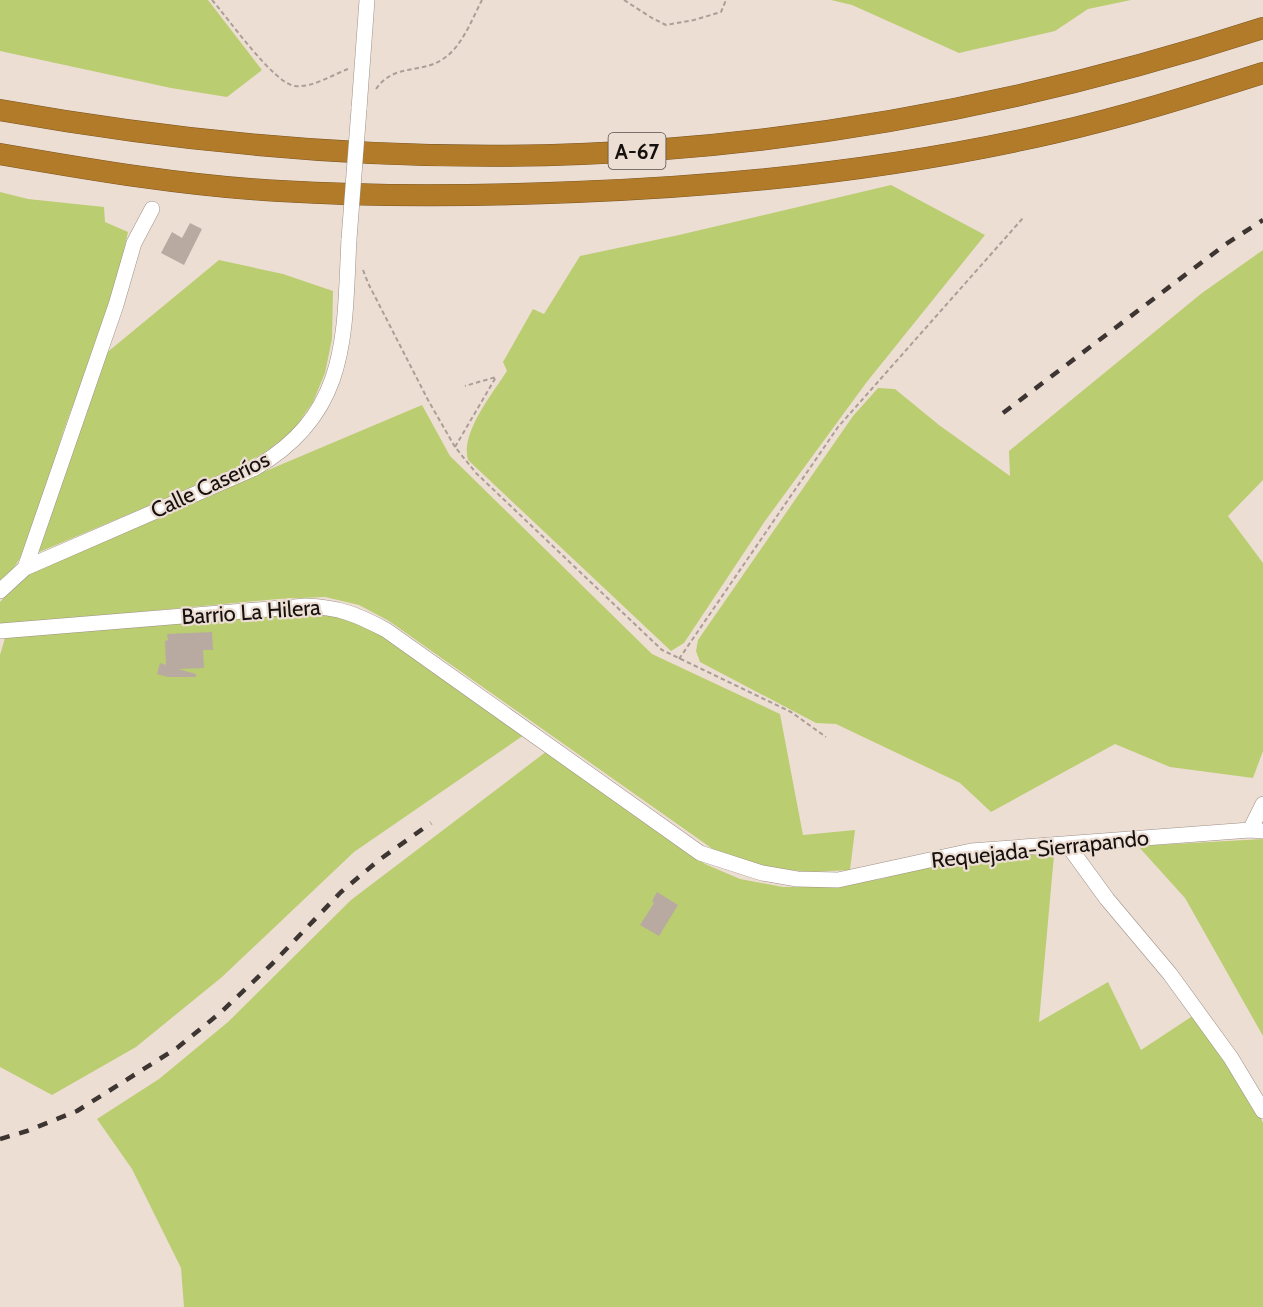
<svg xmlns="http://www.w3.org/2000/svg" width="1263" height="1307" viewBox="0 0 1263 1307" font-family="Cabin,sans-serif">
<style>
.green{fill:#bbcd71}
.building{fill:#b8aaa0}
.lines{fill:none;stroke-linecap:round;stroke-linejoin:round}
.minor-casing{stroke:#9d9086;stroke-width:16}
.highway-casing{stroke:#7b5620;stroke-width:22}
.path{stroke:#aa9e96;stroke-width:2;stroke-dasharray:4.5 3;stroke-linecap:butt}
.minor{stroke:#fff;stroke-width:15}
.highway{stroke:#b17b2a;stroke-width:21}
.rail{stroke:#3c3531;stroke-width:4.5;stroke-dasharray:10 10;stroke-linecap:butt}
.minor-bridge-casing{stroke:#9d9086;stroke-width:16;stroke-linecap:butt}
.minor-bridge{stroke:#fff;stroke-width:15}
.labels{text-anchor:middle;dominant-baseline:central;stroke-width:4.5;stroke-linejoin:round;paint-order:stroke}
.shield{fill:#edded4;stroke:#564e49;stroke-width:1.5}
.shield-label{font-size:21px;font-weight:bold;fill:#16110e}
.street-label{font-size:22px;fill:#16110e;stroke:#edded4}
</style>
<rect width="100%" height="100%" fill="#edded4"/>
<path class="green" d="M0,0H208L262,70L227,97L171,88L0,51Z
M831,0H1131L1088,9L1055,31L959,53L852,5Z
M891,185L985,235L866,383L765,521L684,643L671,651L468,460C460,433 493,393 507,371L503,362L533,309L544,314L580,256L679,235Z
M0,192L28,199L104,207L105,222L128,232C121,263 114,295 105,326C95,359 77,391 66,424C48,473 39,549 0,583Z
M1263,250V480L1228,516L1263,563V751L1253,778L1170,767L1115,744L991,812L960,783L836,724L816,723L700,662L696,651L698,640L853,416L878,388L895,389L939,425L1010,476L1009,451L1202,293Z
M219,260L283,274L333,291L332,339L325,373L313,402L292,432L264,453L231,471L37,553L104,355Z
M422,405L450,456L652,654L780,714L803,835L855,830L850,870L810,872L763,867L717,852L389,621L359,605L325,597L278,599L0,625V602L20,580L38,567Z
M290,614H318L342,617L370,627L524,735L354,852L222,977L136,1047L52,1095L0,1067V655L5,638Z
M547,751L705,864L740,879L783,887H827L881,879L942,863L1000,855H1054L1039,1022L1108,982L1141,1050L1194,1015L1252,1099L1263,1123V1307H184L181,1268L132,1169L97,1119L159,1079L228,1022L351,900Z
M1263,839V1036L1185,898L1138,846Z"/>
<path class="building" d="M190,223L202,229L184,265L161,253L172,232L182,238Z
M212,632L213,650H203L204,668L178,669L196,674V677H168L157,674L160,663L166,665L165,641L168,640L167,634Z
M657,892L678,905L659,936L640,925L654,903L652,901Z"/>
<g class="lines">
<defs>
<path id="minor" d="M359,109L367,0
M25,568L116,305L134,243L152,209
M0,591L25,568L255,468C350,413 344,335 349,239
M0,631L306,606C339,607 358,615 386,630L700,853L762,873L797,879L838,880L971,851L1250,830L1263,831
M1250,830L1263,804
M1067,844L1107,899L1170,974L1231,1058L1263,1111"/>
<path id="highway" d="M0,110C214,148 436,166 653,150C860,135 1066,92 1263,28
M0,154C93,170 186,186 280,191C379,197 477,196 576,192C736,186 896,169 1053,133C1124,117 1194,95 1263,73"/>
</defs>
<use href="#minor" class="minor-casing"/>
<use href="#highway" class="highway-casing"/>
<path class="path" d="M212,0C228,18 274,84 295,86C312,88 332,75 348,69
M624,0L652,18L666,25L694,20L721,12L726,0
M376,89C394,63 421,74 443,59C462,47 472,19 482,0
M363,270L368,283L428,400L455,447L476,473L662,650L791,712L826,737
M455,447L496,377L465,386
M679,659L838,427L1023,218"/>
<use href="#minor" class="minor"/>
<use href="#highway" class="highway"/>
<path class="rail" d="M1003,413L1226,244L1263,220
M0,1139L27,1131L77,1111L177,1048L220,1013L272,964L341,892L379,860L431,823"/>
<defs>
<path id="minor-bridge" d="M349,239L359,109"/>
</defs>
<use href="#minor-bridge" class="minor-bridge-casing"/>
<use href="#minor-bridge" class="minor-bridge"/>
</g>
<g class="labels">
<rect class="shield" x="608.5" y="133" width="57" height="36" rx="4.5"/>
<g class="shield-label">
<text x="637" y="151">A-67</text>
</g>
<g class="street-label">
<text transform="translate(210 485) rotate(-25)">Calle Caseríos</text>
<text transform="translate(251 612) rotate(-4)">Barrio La Hilera</text>
<text transform="translate(1040 849) rotate(-6)">Requejada-Sierrapando</text>
</g>
</g>
</svg>
